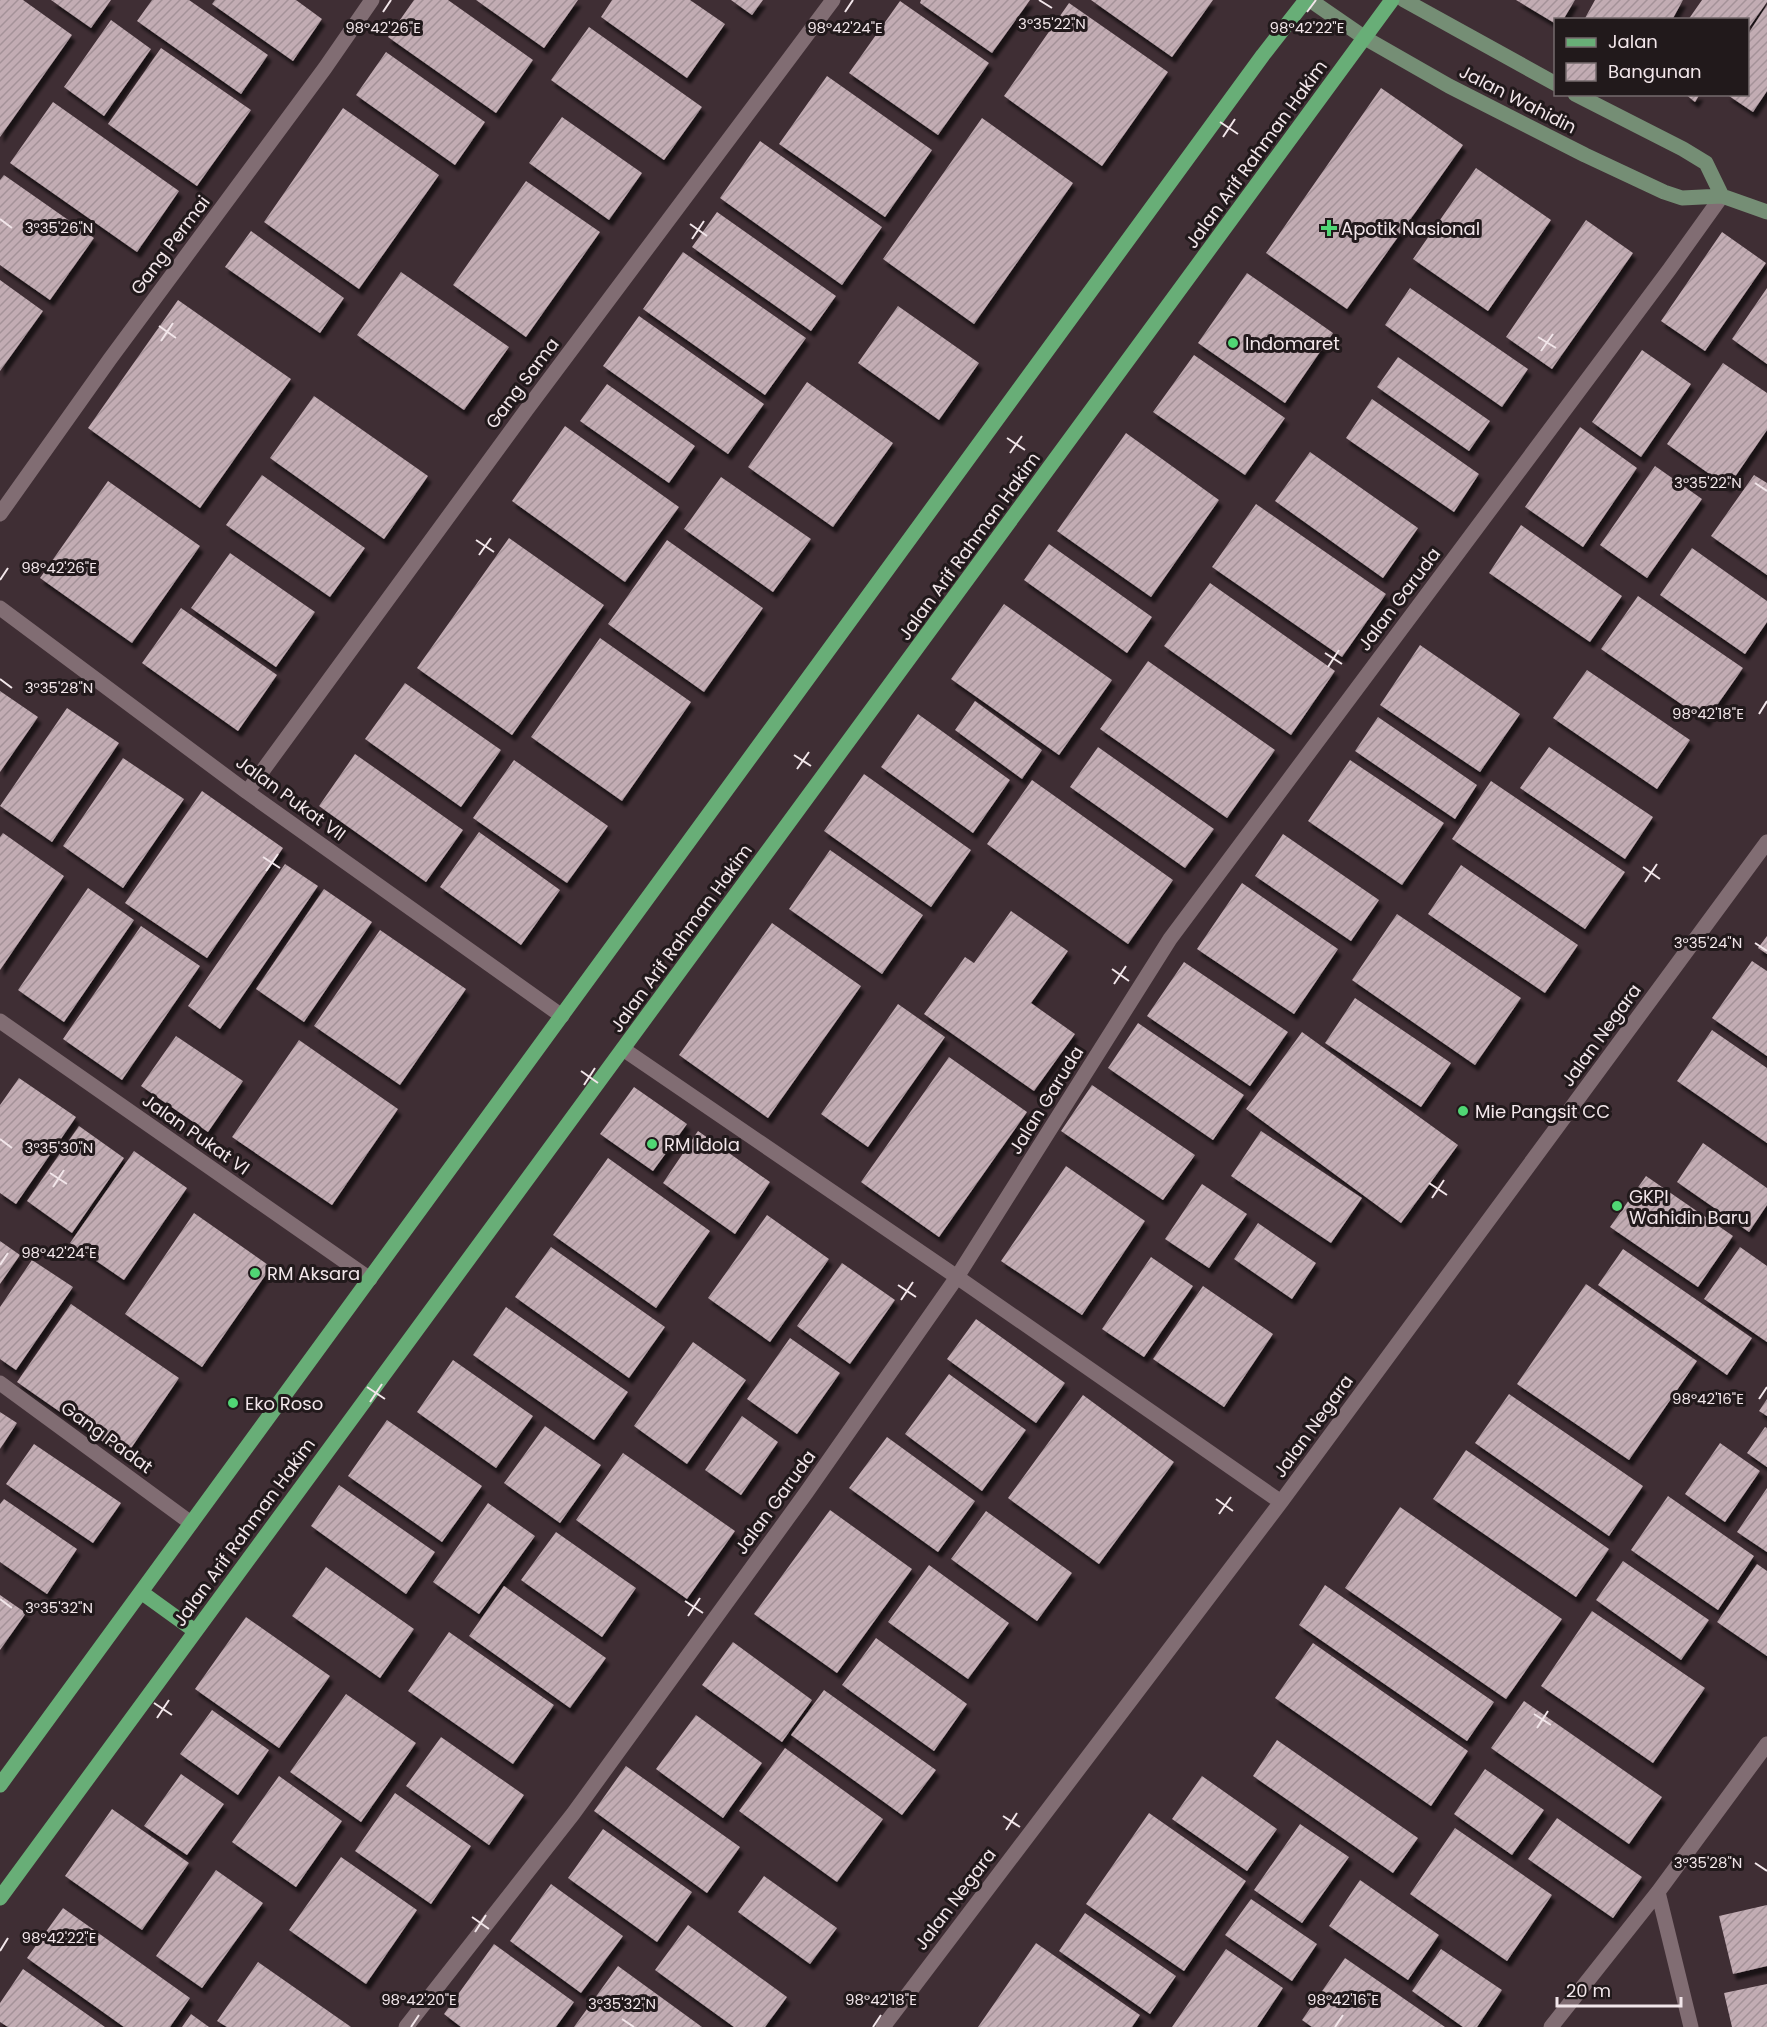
<svg xmlns="http://www.w3.org/2000/svg" width="1767" height="2027" viewBox="0 0 1767 2027" font-family="Poppins,sans-serif">
<style>
.building{fill:url(#building-hatch);filter:url(#shadow)}
.lines{fill:none;stroke-linecap:round;stroke-linejoin:round}
.street{stroke:#816d73;stroke-width:15}
.secondary{stroke:#758e75;stroke-width:15}
.primary{stroke:#68ae77;stroke-width:15}
.ticks{fill:none;stroke:#f2e6ea;stroke-width:2}
.poi-dot{fill:#50d674;stroke:#21191b;stroke-width:2}
.labels{text-anchor:middle;dominant-baseline:central;stroke-width:6;stroke-linejoin:round;paint-order:stroke}
.street-label{font-size:18px;fill:#f2e6ea;stroke:#21191b}
.poi-label{font-size:18px;fill:#f2e6ea;stroke:#21191b;text-anchor:start}
.ticks-label{font-size:15px;text-anchor:middle;fill:#f2e6ea;stroke:#21191b;stroke-width:6;stroke-linejoin:round;paint-order:stroke}
</style>
<defs>
<pattern id="building-hatch" width="6" height="6" patternUnits="userSpaceOnUse" patternTransform="scale(1.5)"><rect width="6" height="6" fill="#c2acb3"/><path d="M-1 1l2-2M0 6l6-6M5 7l2-2" fill="none" stroke="#a49298"/></pattern>
<filter id="shadow"><feDropShadow dx="3.5" dy="6" stdDeviation="1.5" flood-color="#0009"/></filter>
</defs>
<rect width="100%" height="100%" fill="#3f2e34"/>
<path class="building" d="M0,0H23L72,35L0,137Z
M51,0H111L91,28Z
M152,0H189L268,55L241,94L137,21Z
M215,0H296L322,19L293,61L212,4Z
M414,0H448L533,60L496,113L388,37Z
M476,0H578L544,48Z
M612,0H690L725,24L687,78L601,17Z
M731,0H763L752,15Z
M921,0H1030L992,53L920,3Z
M1091,0H1213L1172,57Z
M1516,0H1575L1563,20H1556V24Z
M1595,0H1683L1672,20H1584Z
M1702,0H1767V2L1748,29V20H1688Z
M900,1L989,63L938,135L849,73Z
M1069,3L1168,72L1102,166L1004,96Z
M1767,5V91L1753,112L1726,94H1748V34Z
M111,20L151,49L104,116L64,87Z
M589,27L702,107L664,160L551,80Z
M161,48L251,110L197,186L108,124Z
M386,52L485,122L455,165L356,95Z
M827,76L932,150L885,217L779,144Z
M1381,88L1463,145L1347,309L1266,253Z
M1685,94H1700L1695,102Z
M53,102L179,191L137,252L10,163Z
M343,108L439,175L359,289L264,222Z
M562,117L642,173L609,220L529,163Z
M982,118L1073,183L974,324L883,259Z
M760,141L882,227L842,285L720,198Z
M1476,168L1551,220L1488,311L1413,259Z
M4,175L94,238L50,300L0,265V180Z
M526,181L600,232L526,337L453,285Z
M717,212L836,296L811,331L692,247Z
M1586,220L1633,253L1552,369L1506,337Z
M251,231L344,298L320,333L225,267Z
M1722,232L1766,263L1705,351L1661,321Z
M683,252L806,338L765,395L643,309Z
M401,272L509,347L464,410L357,335Z
M1247,273L1333,333L1285,403L1198,343Z
M0,280L43,311L0,371Z
M1410,288L1528,369L1502,407L1385,325Z
M1767,288V364L1732,339Z
M178,300L291,379L200,508L88,428Z
M898,306L979,363L939,420L858,363Z
M639,316L764,404L728,454L603,366Z
M1642,350L1691,384L1641,457L1592,422Z
M1194,355L1285,418L1245,475L1153,412Z
M1398,357L1490,421L1469,451L1377,387Z
M1723,363L1767,393V430L1728,487L1667,444Z
M807,382L893,443L833,527L748,467Z
M607,384L695,446L669,483L580,421Z
M314,396L428,476L384,539L270,458Z
M1372,399L1479,474L1454,512L1346,438Z
M565,426L679,507L625,582L512,501Z
M1580,427L1637,468L1583,547L1525,507Z
M1126,433L1219,500L1151,597L1057,531Z
M1310,452L1418,528L1383,578L1275,501Z
M1655,466L1702,499L1647,578L1600,545Z
M262,475L365,548L330,597L226,525Z
M1754,475L1767,483V575L1711,536Z
M721,477L811,539L773,592L684,529Z
M108,481L200,546L132,643L40,578Z
M1256,504L1386,594L1342,657L1212,567Z
M1521,525L1622,596L1590,642L1489,573Z
M509,538L604,605L512,735L417,668Z
M667,540L763,608L704,692L608,624Z
M1049,544L1152,617L1127,653L1024,580Z
M1692,548L1767,601V622L1745,654L1660,595Z
M230,553L315,612L276,667L191,608Z
M1210,583L1335,671L1291,735L1164,646Z
M1638,596L1743,668L1706,721L1601,649Z
M1004,604L1112,680L1059,755L951,679Z
M181,608L277,675L238,731L142,663Z
M600,638L691,702L622,801L531,737Z
M1420,645L1520,714L1480,772L1380,705Z
M1148,661L1275,750L1227,818L1100,729Z
M1587,670L1690,740L1657,789L1553,718Z
M405,683L501,750L461,807L365,739Z
M0,691L38,717L0,772Z
M975,701L1042,750L1022,779L955,730Z
M67,708L119,743L52,842L0,806Z
M918,714L1010,780L973,833L881,767Z
M1378,717L1477,785L1455,819L1355,751Z
M1098,747L1214,829L1185,868L1070,787Z
M1549,747L1653,817L1625,859L1520,788Z
M355,754L463,830L426,882L319,806Z
M123,758L184,799L123,888L63,846Z
M514,760L608,826L567,883L473,818Z
M1350,760L1444,823L1402,885L1308,821Z
M864,774L971,850L931,907L824,831Z
M1032,780L1173,880L1128,944L987,844Z
M1491,781L1625,872L1585,929L1452,839Z
M202,791L283,848L207,958L125,903Z
M479,832L560,890L521,945L440,887Z
M3,833L64,876L0,970V837Z
M1283,834L1379,900L1351,941L1255,876Z
M830,850L923,915L882,974L789,909Z
M285,864L318,886L220,1029L188,1006Z
M1461,865L1578,945L1545,993L1428,914Z
M1242,883L1338,949L1294,1014L1197,949Z
M88,888L134,920L64,1022L18,990Z
M324,889L372,922L304,1022L256,989Z
M1011,911L1068,951L1031,1003L1075,1034L1034,1091L924,1014L965,957L974,963Z
M1397,914L1521,998L1475,1065L1352,980Z
M772,923L861,986L768,1118L679,1055Z
M141,926L200,966L122,1080L63,1039Z
M380,930L466,989L400,1085L314,1026Z
M1767,936V954L1758,948Z
M1752,961L1767,971V1056L1712,1018Z
M1184,962L1288,1032L1250,1086L1147,1016Z
M1355,998L1451,1063L1421,1107L1325,1043Z
M898,1004L945,1037L868,1147L821,1114Z
M1138,1023L1244,1095L1213,1140L1108,1068Z
M1712,1030L1767,1068V1143L1677,1081Z
M1302,1032L1458,1145L1401,1223L1246,1109Z
M176,1036L243,1081L208,1132L141,1086Z
M299,1040L398,1109L332,1205L232,1137Z
M949,1057L1027,1112L939,1237L861,1182Z
M19,1078L76,1117L16,1204L0,1193V1105Z
M1092,1085L1195,1155L1163,1200L1061,1131Z
M634,1087L687,1124L653,1171L600,1134Z
M79,1126L124,1158L72,1233L27,1201Z
M698,1131L770,1182L735,1234L663,1183Z
M1261,1131L1362,1198L1331,1243L1231,1176Z
M1703,1143L1767,1188V1205L1749,1232L1677,1182Z
M134,1151L187,1188L124,1280L70,1243Z
M608,1158L710,1231L656,1308L553,1235Z
M1066,1166L1145,1221L1082,1315L1001,1261Z
M1646,1176L1733,1236L1698,1287L1610,1227Z
M1202,1184L1247,1214L1209,1268L1165,1239Z
M194,1213L271,1267L202,1367L125,1314Z
M767,1215L829,1259L770,1342L708,1298Z
M1258,1223L1316,1263L1292,1299L1234,1259Z
M0,1241L20,1255L0,1284Z
M551,1247L665,1327L629,1378L515,1297Z
M1740,1247L1767,1266V1342L1704,1299Z
M1623,1249L1752,1338L1727,1375L1598,1285Z
M1151,1257L1193,1286L1144,1357L1102,1329Z
M32,1260L73,1287L16,1370L0,1359V1307Z
M842,1263L895,1300L850,1364L797,1326Z
M1586,1284L1697,1361L1629,1460L1517,1384Z
M1203,1286L1273,1334L1224,1407L1153,1359Z
M71,1304L179,1378L125,1457L17,1382Z
M506,1307L628,1392L594,1440L473,1355Z
M976,1319L1065,1383L1036,1423L947,1359Z
M790,1338L840,1373L797,1434L747,1399Z
M693,1342L746,1380L687,1464L634,1426Z
M453,1360L533,1416L496,1468L417,1412Z
M949,1374L1026,1430L982,1491L905,1434Z
M1509,1394L1643,1486L1609,1536L1475,1443Z
M1083,1395L1174,1462L1099,1564L1008,1498Z
M1767,1399V1416L1759,1411Z
M0,1412L17,1423L0,1449Z
M742,1416L778,1442L741,1495L705,1470Z
M387,1420L482,1486L442,1542L348,1476Z
M545,1426L601,1465L560,1523L504,1483Z
M1765,1427L1767,1428V1467L1747,1453Z
M887,1437L975,1501L938,1552L849,1488Z
M1720,1443L1760,1471L1725,1522L1685,1494Z
M34,1444L121,1503L93,1543L6,1484Z
M1466,1450L1609,1549L1576,1597L1433,1499Z
M623,1453L735,1531L687,1599L576,1520Z
M339,1485L435,1552L406,1594L311,1526Z
M1767,1488V1552L1737,1532Z
M1668,1496L1754,1556L1718,1610L1631,1550Z
M4,1499L77,1549L47,1594L0,1562V1504Z
M488,1503L535,1536L479,1614L433,1582Z
M1400,1507L1562,1619L1506,1699L1345,1588Z
M830,1510L912,1569L837,1673L754,1614Z
M986,1511L1072,1573L1037,1621L951,1559Z
M556,1532L636,1588L602,1637L521,1580Z
M1623,1561L1709,1620L1681,1660L1596,1600Z
M1757,1564L1767,1571V1656L1717,1622Z
M929,1565L1009,1623L968,1679L888,1622Z
M326,1567L414,1629L380,1678L292,1616Z
M1325,1585L1494,1702L1467,1741L1299,1625Z
M504,1586L606,1658L570,1708L469,1636Z
M0,1595L26,1613L0,1650Z
M1592,1611L1705,1688L1653,1763L1541,1686Z
M246,1617L330,1676L279,1748L195,1689Z
M449,1632L554,1705L513,1764L408,1691Z
M876,1638L967,1704L934,1751L842,1685Z
M733,1642L812,1700L782,1742L702,1685Z
M1313,1643L1468,1751L1431,1806L1275,1698Z
M824,1690L936,1770L902,1815L791,1735Z
M346,1694L416,1743L361,1822L290,1772Z
M1524,1701L1662,1797L1629,1844L1491,1748Z
M212,1710L269,1750L238,1795L180,1754Z
M696,1715L762,1763L723,1818L656,1769Z
M441,1737L524,1795L489,1845L406,1786Z
M1277,1740L1418,1838L1393,1873L1253,1776Z
M785,1748L883,1819L837,1882L739,1811Z
M626,1766L740,1847L707,1893L594,1811Z
M1485,1769L1544,1810L1512,1855L1454,1814Z
M181,1774L224,1804L187,1855L144,1826Z
M279,1776L342,1821L296,1887L232,1842Z
M1202,1776L1277,1829L1247,1871L1172,1819Z
M395,1793L471,1846L431,1904L355,1851Z
M112,1809L189,1863L142,1930L65,1876Z
M1149,1813L1246,1881L1184,1971L1086,1904Z
M1557,1818L1642,1877L1613,1918L1528,1859Z
M1300,1824L1349,1857L1302,1923L1254,1890Z
M1455,1828L1552,1895L1507,1961L1410,1894Z
M603,1829L692,1892L657,1942L568,1878Z
M341,1857L417,1910L366,1984L289,1930Z
M216,1870L263,1903L202,1988L156,1956Z
M764,1876L837,1928L810,1964L738,1912Z
M1360,1880L1439,1935L1408,1980L1329,1926Z
M551,1884L623,1936L581,1993L510,1941Z
M1251,1899L1317,1944L1292,1981L1225,1935Z
M1767,1905V1966L1733,1974L1719,1916Z
M63,1908L190,1998L170,2027H124L27,1958Z
M1085,1913L1176,1976L1150,2014L1059,1951Z
M688,1925L787,1997L765,2027H734L655,1970Z
M1036,1943L1140,2015L1132,2027H978Z
M494,1944L574,2002L556,2027H461L444,2014Z
M1226,1949L1283,1988L1257,2027H1172Z
M1441,1949L1502,1990L1477,2027H1463L1412,1991Z
M1345,1958L1445,2027H1312L1302,2020Z
M258,1962L351,2027H227L217,2021Z
M618,1966L702,2027H574Z
M23,1969L105,2027H8L0,2022V2003Z
M1767,1984V2027H1732L1724,1993Z
M191,2014L209,2027H182Z"/>
<g class="lines">
<path class="street" d="M0,514L110,359L325,68L372,0
M0,608L247,792L562,1016
M247,792L527,409L833,0
M0,1021L370,1279
M623,1049L957,1277L1281,1502
M0,1383L191,1523
M1658,1892L1691,2027
M406,2027L573,1814L806,1493L957,1277L1170,939L1669,270L1722,196
M883,2027L1281,1502L1767,842
M1551,2027L1658,1892L1767,1744"/>
<path class="secondary" d="M1310,0L1365,38L1449,86L1585,155L1664,192L1682,198L1722,196L1767,212
M1404,0L1556,84
M1575,94L1683,149L1706,163L1722,196"/>
<path class="primary" d="M141,1592L195,1631
M0,1785L1263,55L1306,0
M0,1898L1392,0"/>
</g>
<path class="ticks" d="M1039,0L1052,8M383,12L391,0M845,12L853,0M1307,12L1316,0M1220,122L1238,134M1223,137L1235,119M0,219L12,228M690,224L707,236M692,239L704,221M159,326L176,338M1538,337L1556,348M161,341L173,323M1541,351L1553,334M1007,438L1025,450M1010,453L1022,436M1755,483L1767,491M476,540L494,552M479,555L491,538M0,580L8,568M1325,653L1342,664M1328,667L1339,650M0,679L12,688M1759,714L1767,701M794,755L811,766M797,769L809,752M263,857L280,868M1643,867L1660,879M266,871L278,854M1645,882L1657,864M1755,943L1767,951M1112,969L1129,981M1114,984L1126,966M581,1071L598,1083M584,1085L595,1068M0,1139L12,1148M50,1173L67,1184M1429,1183L1447,1195M53,1187L64,1170M1432,1198L1444,1180M0,1265L8,1253M898,1285L916,1297M901,1300L913,1282M367,1387L385,1399M1759,1399L1767,1387M370,1402L382,1384M1216,1499L1233,1511M1219,1514L1231,1497M0,1599L12,1608M685,1601L703,1613M688,1616L700,1598M154,1703L172,1715M1534,1714L1551,1725M157,1718L169,1700M1537,1728L1548,1711M1003,1816L1020,1827M1006,1830L1017,1813M1755,1863L1767,1871M472,1917L489,1929M475,1932L486,1915M0,1951L8,1938M622,2019L634,2027M411,2027L419,2015M873,2027L881,2015M1335,2027L1343,2015"/>
<g class="poi-dot">
<path d="M1326 219h6v6h6v6h-6v6h-6v-6h-6v-6h6z"/>
<circle cx="1233" cy="343" r="6"/>
<circle cx="1463" cy="1111" r="6"/>
<circle cx="652" cy="1144" r="6"/>
<circle cx="1617" cy="1206" r="6"/>
<circle cx="255" cy="1273" r="6"/>
<circle cx="233" cy="1403" r="6"/>
</g>
<g class="labels">
<g class="street-label">
<text transform="translate(1518 99) rotate(27)">Jalan Wahidin</text>
<text transform="translate(1256 154) rotate(-54)">Jalan Arif Rahman Hakim</text>
<text transform="translate(170 245) rotate(-53)">Gang Permai</text>
<text transform="translate(522 383) rotate(-53)">Gang Sama</text>
<text transform="translate(969 546) rotate(-54)">Jalan Arif Rahman Hakim</text>
<text transform="translate(1399 599) rotate(-53)">Jalan Garuda</text>
<text transform="translate(291 798) rotate(36)">Jalan Pukat VII</text>
<text transform="translate(681 938) rotate(-54)">Jalan Arif Rahman Hakim</text>
<text transform="translate(1601 1035) rotate(-54)">Jalan Negara</text>
<text transform="translate(1046 1100) rotate(-58)">Jalan Garuda</text>
<text transform="translate(196 1134) rotate(35)">Jalan Pukat VI</text>
<text transform="translate(1313 1426) rotate(-54)">Jalan Negara</text>
<text transform="translate(107 1437) rotate(36)">Gang Padat</text>
<text transform="translate(775 1502) rotate(-54)">Jalan Garuda</text>
<text transform="translate(244 1532) rotate(-54)">Jalan Arif Rahman Hakim</text>
<text transform="translate(955 1899) rotate(-53)">Jalan Negara</text>
</g>
<g class="poi-label">
<text x="1341" y="228">Apotik Nasional</text>
<text x="1245" y="343">Indomaret</text>
<text x="1475" y="1111">Mie Pangsit CC</text>
<text x="664" y="1144">RM Idola</text>
<text x="1629" y="1196">GKPI<tspan x="1629" dy="21">Wahidin Baru</tspan></text>
<text x="267" y="1273">RM Aksara</text>
<text x="245" y="1403">Eko Roso</text>
</g>
</g>
<g class="ticks-label">
<text x="1052" y="29">3°35'22"N</text>
<text x="383" y="33">98°42'26"E</text>
<text x="845" y="33">98°42'24"E</text>
<text x="1307" y="33">98°42'22"E</text>
<text x="59" y="233">3°35'26"N</text>
<text x="1708" y="488">3°35'22"N</text>
<text x="59" y="573">98°42'26"E</text>
<text x="59" y="693">3°35'28"N</text>
<text x="1708" y="719">98°42'18"E</text>
<text x="1708" y="948">3°35'24"N</text>
<text x="59" y="1153">3°35'30"N</text>
<text x="59" y="1258">98°42'24"E</text>
<text x="1708" y="1404">98°42'16"E</text>
<text x="59" y="1613">3°35'32"N</text>
<text x="1708" y="1868">3°35'28"N</text>
<text x="59" y="1943">98°42'22"E</text>
<text x="419" y="2005">98°42'20"E</text>
<text x="881" y="2005">98°42'18"E</text>
<text x="1343" y="2005">98°42'16"E</text>
<text x="622" y="2009">3°35'32"N</text>
</g>
<rect x="1554" y="18" width="195" height="78" fill="#21191b" stroke="#756b6e" stroke-width="1.5"/>
<rect x="1566" y="38" width="30" height="9" fill="#68ae77" stroke="#756b6e" stroke-width="1.5"/>
<text x="1608" y="48" font-size="18" fill="#f2e6ea">Jalan</text>
<rect x="1566" y="63" width="30" height="18" fill="url(#building-hatch)" stroke="#756b6e" stroke-width="1.5"/>
<text x="1608" y="78" font-size="18" fill="#f2e6ea">Bangunan</text>
<path d="M1557 1997v9h124v-9" fill="none" stroke="#f2e6ea" stroke-width="3"/>
<text x="1566" y="1997" font-size="18" fill="#f2e6ea" stroke="#21191b" stroke-width="4.5" paint-order="stroke">20 m</text>
</svg>
